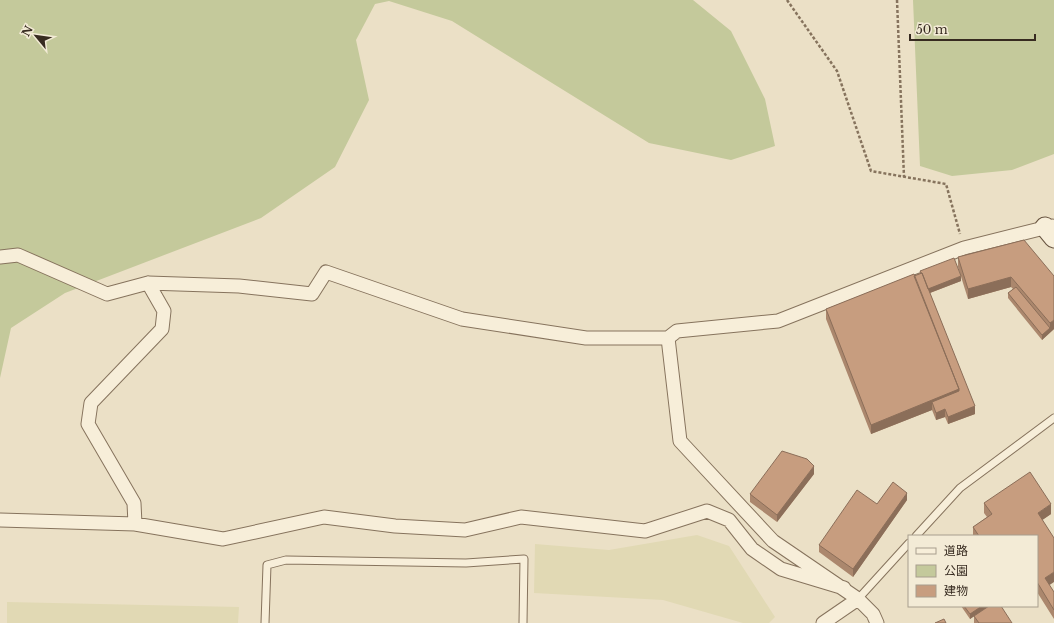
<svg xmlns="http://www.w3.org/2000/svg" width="1054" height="623" viewBox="0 0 1054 623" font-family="'Libre Baskerville','Noto Sans JP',serif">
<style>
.farmland{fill:#e1d9b4}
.green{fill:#c4c99b}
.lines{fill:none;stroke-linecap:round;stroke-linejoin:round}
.lane-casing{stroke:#86735d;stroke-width:9}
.street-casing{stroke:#86735d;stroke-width:15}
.secondary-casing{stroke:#685440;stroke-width:21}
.path{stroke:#86735d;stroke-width:2.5;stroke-dasharray:3 2;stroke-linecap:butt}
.lane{stroke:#f7eed9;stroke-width:7}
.street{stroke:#f7eed9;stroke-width:13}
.secondary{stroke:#f7eed9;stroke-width:19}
.wall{fill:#ab876d}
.shaded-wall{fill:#8b6e59}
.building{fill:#c79d7f;stroke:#8b6e59}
</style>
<rect width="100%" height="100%" fill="#ebe0c6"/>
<path class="farmland" d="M697,535L729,546L775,617L769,623H743L663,600L534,593L535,544L609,550Z
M7,602L239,607L238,623H7Z"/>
<path class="green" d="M0,0H693L731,31L765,99L775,146L731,160L649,143L452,21L389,1L375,4L356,40L369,100L335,167L261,218L65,293L11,328L0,378Z
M913,0H1054V154L1012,170L952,176L920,166Z"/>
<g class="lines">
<defs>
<path id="lane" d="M916,536L960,488L1054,418
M858,599L909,543
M265,623L267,565L286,560L466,563L524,559L523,623"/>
<path id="street" d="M0,257L18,255L107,294L148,283L239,286L312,294L326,272L462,319L586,338H668L677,331L778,321L964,248L1052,226
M668,338L680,441L773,541L858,599L873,614L877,623
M0,520L135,524L223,539L324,517L395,526L465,530L521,517L645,531L707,511L729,520L752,549L781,569L844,588
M135,524L134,503L88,424L91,403L162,329L164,311L148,283
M823,623L858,599"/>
<path id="secondary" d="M1045,227L1054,238"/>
</defs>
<use href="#lane" class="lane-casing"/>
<use href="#street" class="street-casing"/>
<use href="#secondary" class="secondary-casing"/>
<path class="path" d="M787,0L837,71L871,171L946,184L960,234
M897,0L904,177"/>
<use href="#lane" class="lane"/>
<use href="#street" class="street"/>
<use href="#secondary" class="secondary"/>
</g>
<path class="wall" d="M1024,240L1054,329L1042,340L1008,298V293L1013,289L1011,287L968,299L958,267V257Z
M920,271L961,281L930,293L975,414L948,424L945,417L936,420L932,410L871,434L826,319V309L914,276L920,273Z
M814,474L777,522L750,502V494Z
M907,500L853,577L819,552V545L877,504Z
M984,503L1051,514L1042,520L1049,585L1054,592V619L1037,592V536H973V527L987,517L984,513Z
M961,606H989L970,619Z
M974,616L1012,623H974Z"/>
<path class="shaded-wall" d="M961,276V281L927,294V289Z
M1011,277V287L968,299V289Z
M1054,320V329L1042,340V335L1050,328V323Z
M959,389V398L932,402V410L871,434V425Z
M975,406V414L948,424V417Z
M945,409V417L936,420V413Z
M814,466V474L777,522V515Z
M907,493V500L853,577V569Z
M1051,504V514L1038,523V513Z
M1054,572V582L1045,588V578Z
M982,606H989L970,619V614Z"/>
<path class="building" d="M1024,240L1054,276V320L1050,323L1011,277L968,289L958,257Z
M954,258L961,276L928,289L922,273H921L920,271Z
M922,273L975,406L948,417L945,409L936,413L932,402L959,391V389L914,276Z
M914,274L959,389L871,425L826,309Z
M1016,287L1050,328L1042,335L1008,293Z
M782,451L807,459L814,466L777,515L750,494Z
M1030,472L1051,504L1038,513L1054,538V572L1045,578L1054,592V610L1037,582V536H979L973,527L992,514L984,503Z
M893,482L907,493L853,569L819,545L857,490L877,504Z
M964,606H982L970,614Z
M989,606H1001L1012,623H979L974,616Z
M944,619L946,623H935Z"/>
<rect x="908" y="535" width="130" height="72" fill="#f3ebd6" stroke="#a89e8d"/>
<rect x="916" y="548" width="20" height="6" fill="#f7eed9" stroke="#a89e8d"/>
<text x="944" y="555" font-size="12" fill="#372b20">道路</text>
<rect x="916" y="565" width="20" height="12" fill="#c4c99b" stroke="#a89e8d"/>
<text x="944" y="575" font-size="12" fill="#372b20">公園</text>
<rect x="916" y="585" width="20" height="12" fill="#c79d7f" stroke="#a89e8d"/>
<text x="944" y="595" font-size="12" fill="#372b20">建物</text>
<g transform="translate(36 36) rotate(299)" stroke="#f3ebd6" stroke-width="3" paint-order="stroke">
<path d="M0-3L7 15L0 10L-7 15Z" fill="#372b20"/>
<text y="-6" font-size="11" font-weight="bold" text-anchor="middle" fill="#372b20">N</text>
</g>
<path d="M910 34v6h125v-6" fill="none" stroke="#372b20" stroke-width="2"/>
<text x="916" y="34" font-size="12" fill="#372b20" stroke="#f3ebd6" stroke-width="3" paint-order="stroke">50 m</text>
</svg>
